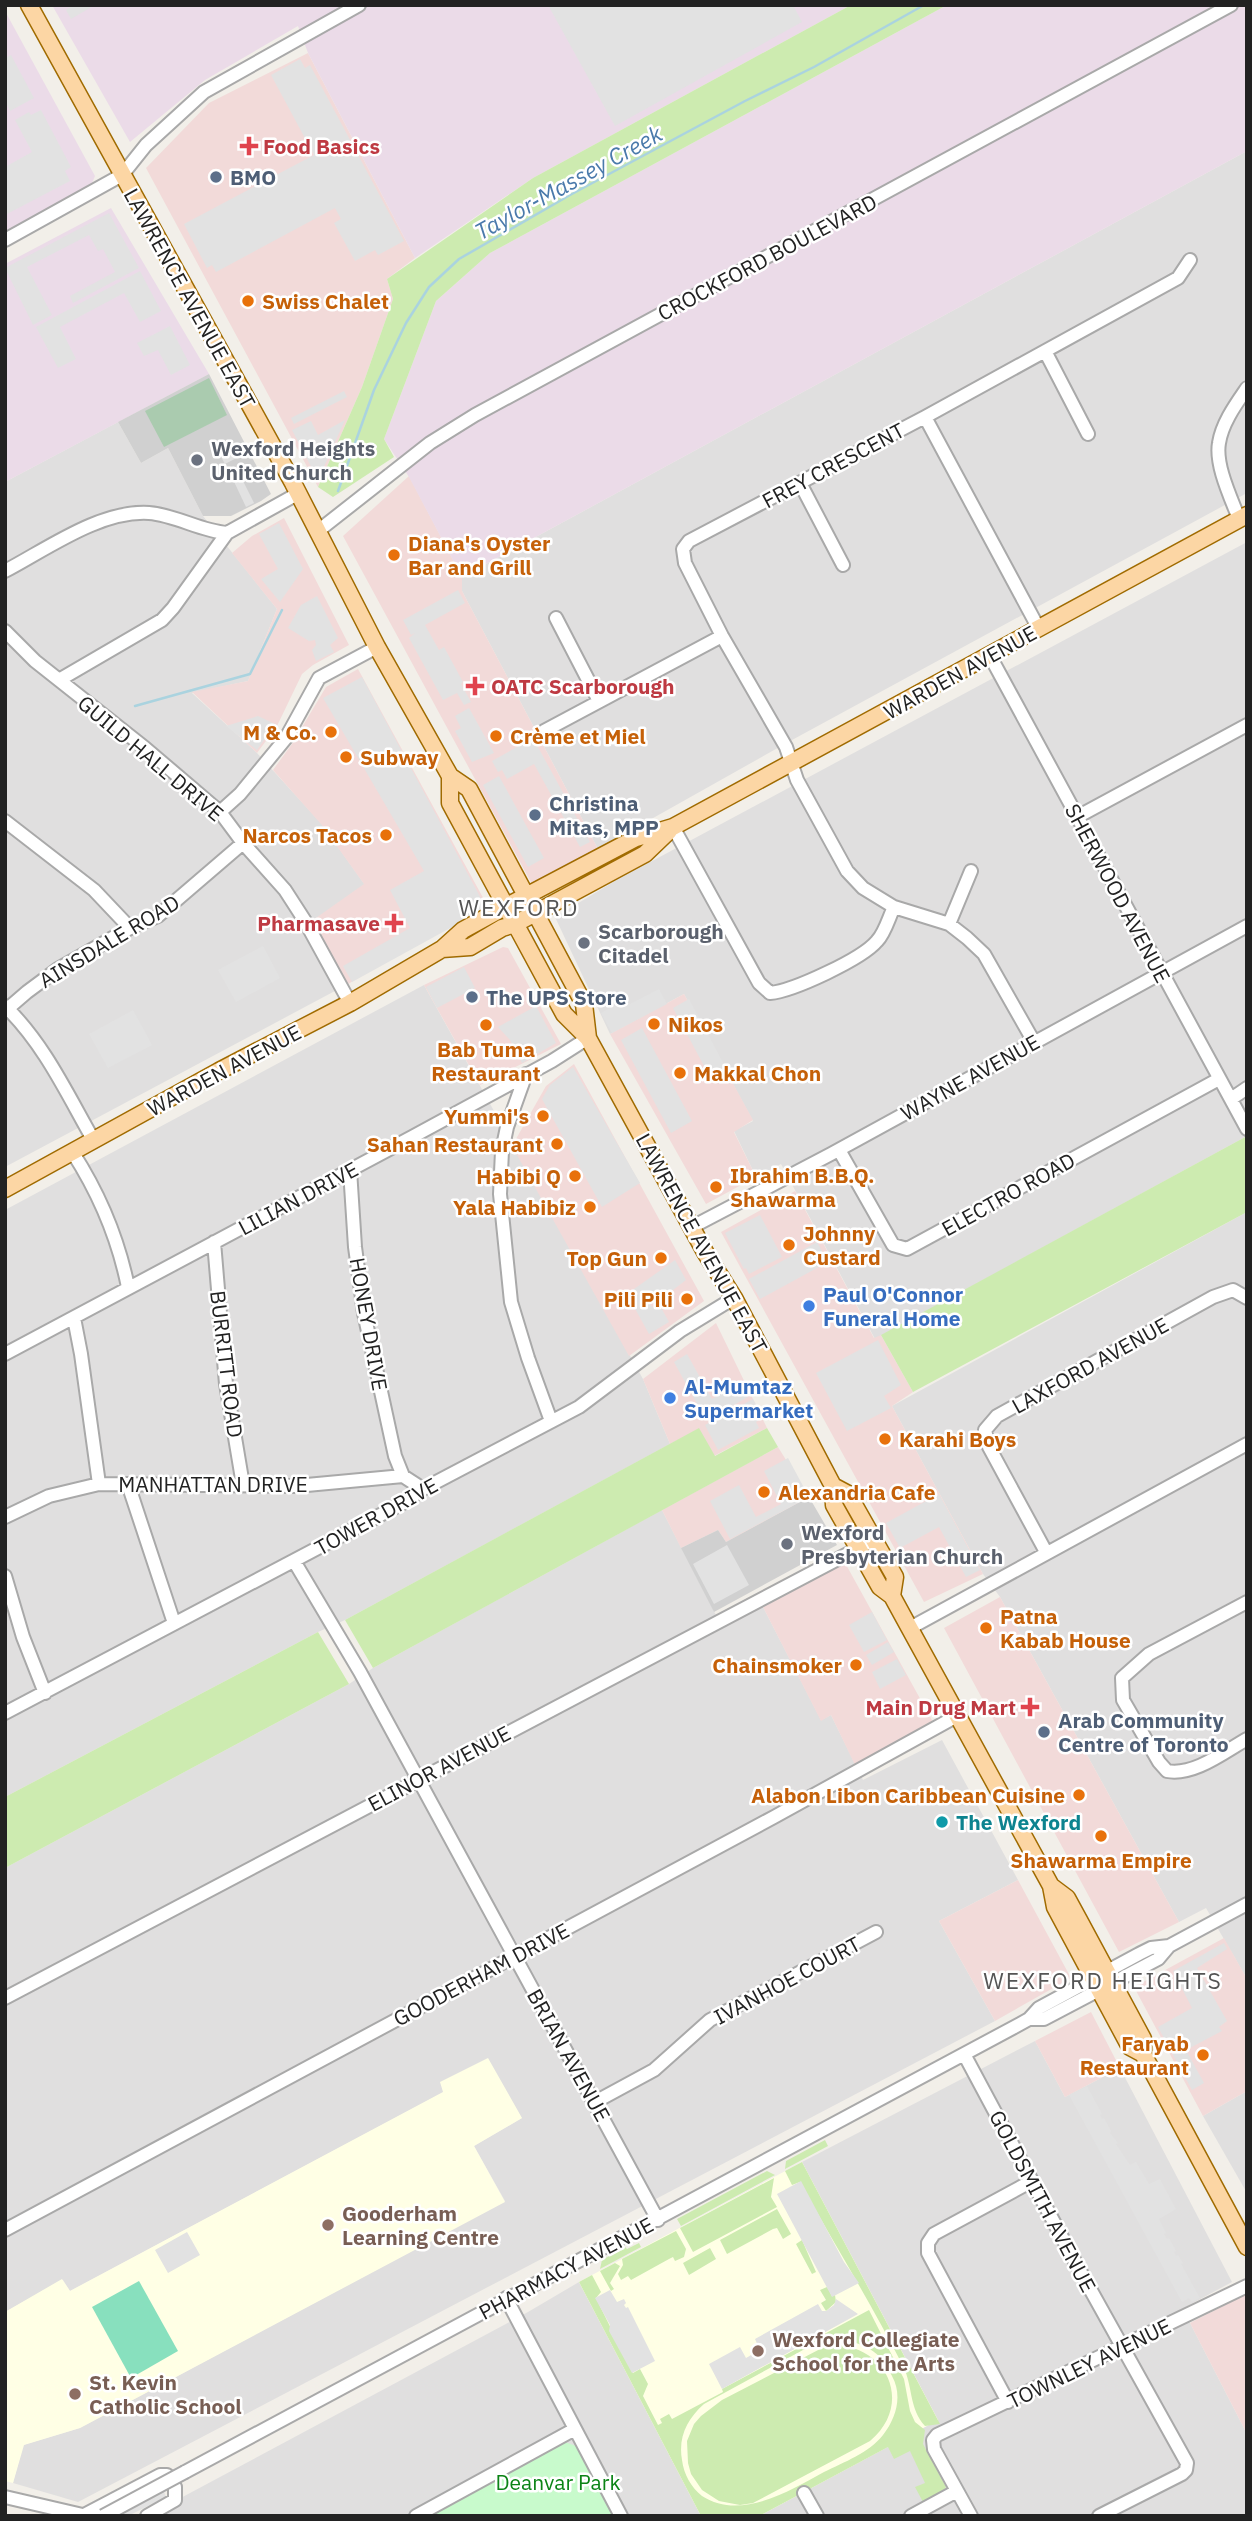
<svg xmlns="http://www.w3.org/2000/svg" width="1252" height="2521" viewBox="0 0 1252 2521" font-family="'IBM Plex Sans',sans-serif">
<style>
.residential{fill:#e0dfdf}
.commercial{fill:#f2dad9}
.industrial{fill:#ebdbe8}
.education{fill:#ffffe5}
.religious{fill:#d0d0d0}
.grass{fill:#cdebb0;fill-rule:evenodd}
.cemetery{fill:#aacbaf}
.park{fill:#c8facc}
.pitch{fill:#88e0be}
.parking{fill:#e2e2e2}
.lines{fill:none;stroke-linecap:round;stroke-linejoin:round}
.stream{stroke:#aad3df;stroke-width:2.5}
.minor-casing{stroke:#a9a9a9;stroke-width:16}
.major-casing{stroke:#a06b00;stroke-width:19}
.minor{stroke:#fff;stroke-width:12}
.major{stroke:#fcd6a4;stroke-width:16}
.minor-bridge-casing{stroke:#a9a9a9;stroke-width:16;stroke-linecap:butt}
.minor-bridge{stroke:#fff;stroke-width:12}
.health-dot{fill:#e0444e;stroke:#fff;stroke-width:2.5}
.service-dot{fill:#5c6f8a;stroke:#fff;stroke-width:2.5}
.food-dot{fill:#e8710a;stroke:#fff;stroke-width:2.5}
.worship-dot{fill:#6b7280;stroke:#fff;stroke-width:2.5}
.shop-dot{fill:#3f7fe0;stroke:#fff;stroke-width:2.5}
.culture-dot{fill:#0f9aa8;stroke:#fff;stroke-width:2.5}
.education-dot{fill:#8d6e63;stroke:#fff;stroke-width:2.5}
.labels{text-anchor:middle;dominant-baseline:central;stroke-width:5;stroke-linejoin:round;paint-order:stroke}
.health-label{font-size:21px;font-weight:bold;fill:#be3a42;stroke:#fff;text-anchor:start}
.service-label{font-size:21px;font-weight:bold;fill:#4e5e75;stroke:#fff;text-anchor:start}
.street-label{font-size:21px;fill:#222;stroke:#fff}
.food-label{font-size:21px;font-weight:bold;fill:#c56008;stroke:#fff;text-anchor:start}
.worship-label{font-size:21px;font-weight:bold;fill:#5b616d;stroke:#fff;text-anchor:start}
.shop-label{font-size:21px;font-weight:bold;fill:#366cbe;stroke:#fff;text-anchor:start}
.culture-label{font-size:21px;font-weight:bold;fill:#0d838f;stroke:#fff;text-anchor:start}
.education-label{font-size:21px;font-weight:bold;fill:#785e54;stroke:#fff;text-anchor:start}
.park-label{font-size:21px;fill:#0c8416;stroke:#fff}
.water-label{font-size:23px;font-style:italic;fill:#4a7aab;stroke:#fff}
.neighbourhood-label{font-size:23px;letter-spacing:2px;fill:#555;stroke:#fff}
</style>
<rect width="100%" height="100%" fill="#f2efe9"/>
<path class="residential" d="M1247,151V493L792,740L598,849L462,591V577Z
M118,422L141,463L168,448L203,516L277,609L248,681L192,693L257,753L321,823L365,885L314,920L348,984L5,1167V482Z
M1247,542V1136L875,1339L781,1164L756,1177L734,1131L753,1121L684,994L610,1034L555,917L615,881Z
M424,985L643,1379L670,1444L345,1620L318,1632L5,1797V1210Z
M1247,1212V1979L1206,1908L1179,1922L1000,1597L983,1574L892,1406Z
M662,1510L721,1625L761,1603L821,1720L831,1715L863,1780L942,1740L1018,1880L939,1921L995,2021L78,2502L13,2483L23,2445L80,2428L505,2201L474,2146L522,2118L444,2092L70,2291L63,2280L5,2312V1868L349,1684L373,1668Z
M1035,2041L1065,2097L1120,2068L1232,2282L1178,2311L1190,2323L1247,2434V2516H759L938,2420L802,2162Z
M1247,2091V2193L1203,2116Z
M579,2282L701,2516H147L528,2312Z"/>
<path class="commercial" d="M308,53L415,258L387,279L393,299L362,387L318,487L146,168L209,103Z
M409,476L462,577V591L598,849L532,884L343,536Z
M284,518L349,645L313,665L302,674L277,726L257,753L192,692L248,681L277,609L232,553L252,536Z
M358,669L487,905L348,984L313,920L364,884L321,824L273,770L292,744L326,687Z
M503,947L508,948L561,1044L480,1085L424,985Z
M684,994L753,1120L734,1132L756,1177L706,1204L610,1034Z
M574,1064L704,1301L629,1356L512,1146L546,1086Z
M795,1191L874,1338L881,1335L913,1392L892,1406L983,1574L924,1602L721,1232Z
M716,1323L767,1428L714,1456L699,1429L670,1444L643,1379Z
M778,1447L809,1497L726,1542L718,1530L681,1548L662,1510Z
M844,1561L933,1722L855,1765L831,1715L821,1721L761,1603Z
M1000,1597L1179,1922L1119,1952L944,1628Z
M1018,1880L1071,1978L995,2021L939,1921Z
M1224,1938L1247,1979V2091L1203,2116L1134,1987Z
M1091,2012L1120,2068L1065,2097L1035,2041Z
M1246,2294L1247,2295V2434L1190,2323Z"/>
<path class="industrial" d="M52,5H851L533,178L415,258L308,53L298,26L205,80L130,142Z
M947,5H1247V151L462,577L409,477L384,439L436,301L490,253Z
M5,11L95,176L90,188L5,235Z
M111,208L209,374L5,482V264Z"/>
<path class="education" d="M488,2058L522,2118L474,2146L505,2202L80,2428L24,2445L13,2483L5,2481V2312L62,2279L70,2291L443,2092L440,2082Z
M802,2162L938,2420L759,2516H701L579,2282Z"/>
<path class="religious" d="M209,374L271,494L261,501L231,516H203L168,448L141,463L118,422Z
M809,1497L837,1545L714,1612L681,1548L718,1530L726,1542Z"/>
<path class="grass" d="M851,5H947L490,253L436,301L384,439L394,457L333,497L318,487L362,387L393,299L387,279L533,178Z
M1247,1136V1212L913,1392L881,1335Z
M699,1428L715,1456L767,1428L778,1447L373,1668L345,1620Z
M318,1632L349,1684L5,1868V1797Z
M825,2140L828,2146L785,2169L786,2161Z
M802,2162L940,2424L925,2426C909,2409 913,2386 903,2366C871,2303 834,2244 800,2182L792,2185L785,2171Z
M767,2171L775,2175L681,2226L677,2219Z
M774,2178L771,2197L777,2207L693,2252L680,2228Z
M777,2209L791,2234L783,2239L777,2228L773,2229L727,2254L720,2240Z
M676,2231L686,2249L684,2257L675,2261L673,2257L669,2259L631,2280L628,2276L621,2280L618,2274L623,2265L622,2259Z
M802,2240L816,2272L812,2274L796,2244Z
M639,2243L641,2247L600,2269L602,2260L625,2247L627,2249Z
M710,2248L716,2259L689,2275L683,2263Z
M615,2263L620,2266L610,2283L614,2289L611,2291L600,2271Z
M592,2275L601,2292L596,2298L633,2373L640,2369L648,2384L643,2396L658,2425L662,2423L660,2419L669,2414L672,2419L723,2392L722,2389L869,2310L904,2379L910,2411L915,2422L925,2430L923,2444L946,2487L944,2490L923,2502L915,2487L925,2483L910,2451L894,2459L888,2447L759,2516H701L579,2282ZM827,2340C858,2340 878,2346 892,2376C903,2396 896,2418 883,2435C869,2453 844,2462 824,2472C790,2491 740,2521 702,2496C691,2487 684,2475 682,2460C678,2437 687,2419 704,2404L803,2350Z
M827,2287L832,2296L835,2295L836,2302L826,2311L821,2303L826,2300L820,2290Z
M835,2345C889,2347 913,2405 870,2441L753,2503L740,2505L719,2501L702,2490L691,2474L688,2463L687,2441L694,2424L701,2416L722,2400L822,2348Z"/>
<path class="cemetery" d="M209,378L227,415L164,447L145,411Z"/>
<path class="park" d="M565,2442L576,2446L613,2516H426Z"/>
<path class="pitch" d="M139,2281L178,2351L131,2378L92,2307Z"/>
<path class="parking" d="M73,5H95L71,19L66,10Z
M548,5H793L802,22L615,126Z
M11,55L34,98L10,111L5,101V58Z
M300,59L305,68L310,65L404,241L378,255L375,250L355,261L334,223L341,219L335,208L216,272L212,265L207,268L184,224L314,155L271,75Z
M41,110L71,167L65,171L70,181L5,215V167L32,152L15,120L29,112L31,115Z
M109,213L139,268L73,303L70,296L115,272L103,249L98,251L89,235L27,267L52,315L33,325L5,268Z
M140,271L161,311L140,322L124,293L60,327L76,359L58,368L36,327Z
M170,326L190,365L171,375L158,350L144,356L137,343Z
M344,391L347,397L294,424L291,418Z
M345,420L318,480L292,430L311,421L318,435Z
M245,442L250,451L225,464L220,455Z
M236,467L254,503L246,507L229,471Z
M279,523L303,569L280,602L261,579L278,569L259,534Z
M458,590L465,603L425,625L439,650L444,647L463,682L461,684L471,702L464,705L457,693L443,700L409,638L415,633L411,635L403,620Z
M317,596L338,638L330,645L334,652L316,661L312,650L316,645L315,640L309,641L288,628L301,605Z
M362,677L485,906L483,910L352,982L343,966L410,928L390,890L424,871L323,698Z
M469,708L494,753L472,762L455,731L461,728L455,716Z
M258,716L275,724L257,750L226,726Z
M533,738L590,842L580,847L534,764L507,779L502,770L498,772L492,761Z
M499,776L544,858L528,867L483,785Z
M263,946L280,978L236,1002L218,970Z
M464,967L475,988L437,1008L426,987Z
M659,989L667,1004L612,1033L601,1013L627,999L630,1004Z
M689,999L727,1070L711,1079L673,1008Z
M536,1006L556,1043L522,1063L510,1040L498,1027Z
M133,1010L152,1045L108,1068L89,1034Z
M642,1028L692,1121L671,1133L621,1040Z
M573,1067L640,1183L602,1207L542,1099L550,1085Z
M760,1215L782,1257L749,1274L746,1268L744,1269L725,1233Z
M817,1242L828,1262L760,1299L749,1279Z
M675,1260L686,1280L656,1303L651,1299L649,1301L651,1306L654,1307L659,1304L669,1322L649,1334L627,1294Z
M878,1340L901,1385L884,1396L891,1408L847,1431L816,1373Z
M687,1354L712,1399L741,1383L748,1397L713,1417L708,1409L702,1413L674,1362Z
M753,1399L763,1417L756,1422L759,1428L718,1450L705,1425Z
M788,1458L809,1497L730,1539L710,1501L739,1485L756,1517L781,1504L764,1471Z
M939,1494L980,1570L966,1577L939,1527L900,1548L886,1523Z
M727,1545L749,1585L714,1604L693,1564Z
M872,1612L887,1640L864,1652L849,1625Z
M888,1642L894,1652L872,1665L866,1655Z
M897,1659L906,1675L880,1689L872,1672Z
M1224,1943L1227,1949L1197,1968L1227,2021L1219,2027L1222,2031L1186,2050L1204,2083L1192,2090L1158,2027L1192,2008L1173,1971Z
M1087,2086L1102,2114L1100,2115L1102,2119L1104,2118L1111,2131L1110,2133L1118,2143L1116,2144L1130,2165L1136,2162L1149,2184L1160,2179L1176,2209L1159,2219L1166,2233L1164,2234L1167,2239L1169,2238L1176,2251L1174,2252L1176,2256L1178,2255L1183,2263L1181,2264L1200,2298L1192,2302L1189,2298L1182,2302L1069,2095Z
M801,2181L844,2262L859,2283L832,2297L777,2194Z
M187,2232L200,2255L168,2273L155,2250Z
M610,2290L617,2302L624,2299L626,2303L624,2305L626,2308L628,2307L655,2361L632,2373L609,2331L610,2325L595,2298Z
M836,2299L858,2314L722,2389L709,2364L740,2347L746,2358L760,2350L755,2339L818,2304L822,2311H826L834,2305Z
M160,2481L166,2497L128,2516H119L113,2506Z"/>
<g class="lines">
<path class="stream" d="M338,491L374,390L406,323L429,287L459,259L570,195L745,101L814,67L924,5
M135,706L250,674L282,610"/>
<defs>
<path id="minor" d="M5,240L122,175L146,145L204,92L359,5
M1045,351L1088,434
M925,417L1039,629
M800,483L843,565
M1239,519C1231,498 1215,465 1219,443C1222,423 1236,404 1247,388
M318,531L430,443L475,415L1231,5
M5,571C47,549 100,510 149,513C176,515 200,531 227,533
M556,618L599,701
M5,631L35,661L145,748L220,812L243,843L285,890L305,921L350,1003
M990,656L1247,1129
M59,680L162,620L173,608L227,533L299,493
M544,731L722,636
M220,812L240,794L286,738L319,678L377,647
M1077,817L1247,725
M5,821L94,890L130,928
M673,827L759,983L770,993C793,991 862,959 877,941C885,933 889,917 894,907
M949,924L971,871
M5,1006C45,1045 67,1094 94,1141
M5,1011L27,992L58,969L130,928L158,916L243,843
M1034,1042L984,954L967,938L949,924L894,907L863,888L847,871L797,780L786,747L722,636L685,563L683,549L689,541L925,417L1178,278L1190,260
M526,1074L507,1127L502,1151L500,1194L511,1302L528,1358L551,1421
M1231,1099L1247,1088
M839,1150L893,1245L907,1249L1219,1079
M73,1153C100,1195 118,1238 128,1287
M350,1170L355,1247L364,1313L395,1456L403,1476
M692,1227L831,1154L1247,926
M214,1242L226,1384L243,1485
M74,1318L81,1354L99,1484
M5,1354L412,1137L552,1061L588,1038
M128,1484L174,1623
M5,1517L49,1496L99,1484L296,1486L403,1476L423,1489
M1046,1552L989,1447L985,1430L997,1416L1213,1297L1233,1290L1247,1298
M294,1561L360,1672L658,2220
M5,1576L23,1637L45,1693
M1247,1602L1149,1654L1122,1678L1123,1700L1159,1762L1167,1771C1194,1776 1224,1752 1247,1739
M910,1628L1247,1444
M5,1713L403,1503L423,1489L579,1407L680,1331L734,1298
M5,1998L874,1540
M1029,2019H1044L1158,1959L1169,1946L1247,1904
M964,2054L1079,2269L1187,2463L1186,2470L1182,2474L1099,2516
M595,2102L654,2070L710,2020L876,1932
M5,2230L774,1817L957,1716
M506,2298L621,2516
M1008,2402L928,2253V2243L934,2234L1032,2181
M185,2472L1020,2024L1029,2019L1039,2008L1139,1954L1151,1948L1169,1946
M804,2493L817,2516
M5,2497L87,2516
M84,2515L160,2475H167L175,2487V2500L147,2516
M416,2516L575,2429
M911,2516L957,2491
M971,2516L934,2449L933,2440L937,2435L1247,2286"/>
<path id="major" d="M29,5L293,483L377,647L450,776L469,789L584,1004L588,1038
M450,776V803L564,1014L588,1038L705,1252L734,1298L833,1486L834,1505L880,1587L892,1596L904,1618L1051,1886L1055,1907L1130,2047L1143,2054
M442,949L470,947L502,928L515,924L645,854L669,831
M5,1189L219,1071L350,1003L442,949L463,930L505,907L636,838L673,827L1247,515
M833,1486L848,1494L895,1577L892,1596
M1051,1886L1067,1898L1079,1920L1143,2039V2054L1247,2247"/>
</defs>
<use href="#minor" class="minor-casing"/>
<use href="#major" class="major-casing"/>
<use href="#minor" class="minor"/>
<use href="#major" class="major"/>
<defs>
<path id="minor-bridge" d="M103,2516L185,2472"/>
</defs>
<use href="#minor-bridge" class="minor-bridge-casing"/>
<use href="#minor-bridge" class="minor-bridge"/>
</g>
<g class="health-dot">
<path d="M245.5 135.5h7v7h7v7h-7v7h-7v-7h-7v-7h7z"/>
<path d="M471.5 675.5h7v7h7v7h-7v7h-7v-7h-7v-7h7z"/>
<path d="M390.5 912.5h7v7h7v7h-7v7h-7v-7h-7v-7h7z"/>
<path d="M1026.5 1696.5h7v7h7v7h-7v7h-7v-7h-7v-7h7z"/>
</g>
<g class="service-dot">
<circle cx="216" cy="177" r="7"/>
<circle cx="535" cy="815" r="7"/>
<circle cx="472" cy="997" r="7"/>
<circle cx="1044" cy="1732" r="7"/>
</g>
<g class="food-dot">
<circle cx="248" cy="301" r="7"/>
<circle cx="394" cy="555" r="7"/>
<circle cx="331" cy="732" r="7"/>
<circle cx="496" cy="736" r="7"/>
<circle cx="346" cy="757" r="7"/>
<circle cx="386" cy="835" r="7"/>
<circle cx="654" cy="1024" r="7"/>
<circle cx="486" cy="1025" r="7"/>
<circle cx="680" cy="1073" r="7"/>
<circle cx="543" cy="1116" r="7"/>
<circle cx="557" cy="1144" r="7"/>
<circle cx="575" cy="1176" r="7"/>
<circle cx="716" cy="1187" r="7"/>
<circle cx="590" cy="1207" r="7"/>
<circle cx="789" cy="1245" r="7"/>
<circle cx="661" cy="1258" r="7"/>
<circle cx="687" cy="1299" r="7"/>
<circle cx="885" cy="1439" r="7"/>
<circle cx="764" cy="1492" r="7"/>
<circle cx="986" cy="1628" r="7"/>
<circle cx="856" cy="1665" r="7"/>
<circle cx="1079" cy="1795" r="7"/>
<circle cx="1101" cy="1836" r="7"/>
<circle cx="1203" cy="2055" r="7"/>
</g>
<g class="worship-dot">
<circle cx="197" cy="460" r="7"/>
<circle cx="584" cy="943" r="7"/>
<circle cx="787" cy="1544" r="7"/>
</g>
<g class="shop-dot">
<circle cx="809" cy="1306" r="7"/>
<circle cx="670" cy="1398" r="7"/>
</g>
<circle class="culture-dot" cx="942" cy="1822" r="7"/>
<g class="education-dot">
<circle cx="328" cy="2225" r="7"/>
<circle cx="758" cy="2351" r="7"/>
<circle cx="75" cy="2394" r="7"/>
</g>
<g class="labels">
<g class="health-label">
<text x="263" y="146">Food Basics</text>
<text x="491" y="686">OATC Scarborough</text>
<text x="380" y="923" text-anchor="end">Pharmasave</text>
<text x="1016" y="1707" text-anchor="end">Main Drug Mart</text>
</g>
<g class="service-label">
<text x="230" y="177">BMO</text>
<text x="549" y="803">Christina<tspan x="549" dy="24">Mitas, MPP</tspan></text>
<text x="486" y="997">The UPS Store</text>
<text x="1058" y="1720">Arab Community<tspan x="1058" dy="24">Centre of Toronto</tspan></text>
</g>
<g class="street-label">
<text transform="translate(767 257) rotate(-28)">CROCKFORD BOULEVARD</text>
<text transform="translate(190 298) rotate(61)">LAWRENCE AVENUE EAST</text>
<text transform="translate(833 465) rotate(-28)">FREY CRESCENT</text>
<text transform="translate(960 672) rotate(-29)">WARDEN AVENUE</text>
<text transform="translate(151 758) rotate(40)">GUILD HALL DRIVE</text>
<text transform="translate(1118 893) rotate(62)">SHERWOOD AVENUE</text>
<text transform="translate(109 941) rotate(-31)">AINSDALE ROAD</text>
<text transform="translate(224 1070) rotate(-28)">WARDEN AVENUE</text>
<text transform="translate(970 1077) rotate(-29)">WAYNE AVENUE</text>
<text transform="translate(1008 1194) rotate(-29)">ELECTRO ROAD</text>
<text transform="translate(298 1198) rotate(-28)">LILIAN DRIVE</text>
<text transform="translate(702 1243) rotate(61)">LAWRENCE AVENUE EAST</text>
<text transform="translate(369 1324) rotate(80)">HONEY DRIVE</text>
<text transform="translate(227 1364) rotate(83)">BURRITT ROAD</text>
<text transform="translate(1090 1365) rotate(-29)">LAXFORD AVENUE</text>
<text x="213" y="1484">MANHATTAN DRIVE</text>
<text transform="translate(376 1516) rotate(-29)">TOWER DRIVE</text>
<text transform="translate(439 1768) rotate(-28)">ELINOR AVENUE</text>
<text transform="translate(481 1974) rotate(-28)">GOODERHAM DRIVE</text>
<text transform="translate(787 1980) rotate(-28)">IVANHOE COURT</text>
<text transform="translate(569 2055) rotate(61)">BRIAN AVENUE</text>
<text transform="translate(1043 2201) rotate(62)">GOLDSMITH AVENUE</text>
<text transform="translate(566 2268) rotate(-28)">PHARMACY AVENUE</text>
<text transform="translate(1089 2363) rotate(-26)">TOWNLEY AVENUE</text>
</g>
<g class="food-label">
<text x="262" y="301">Swiss Chalet</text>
<text x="408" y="543">Diana's Oyster<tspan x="408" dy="24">Bar and Grill</tspan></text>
<text x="317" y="732" text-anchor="end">M &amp; Co.</text>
<text x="510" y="736">Crème et Miel</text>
<text x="360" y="757">Subway</text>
<text x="372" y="835" text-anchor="end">Narcos Tacos</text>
<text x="668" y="1024">Nikos</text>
<text x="486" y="1049" text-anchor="middle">Bab Tuma<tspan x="486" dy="24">Restaurant</tspan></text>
<text x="694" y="1073">Makkal Chon</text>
<text x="529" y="1116" text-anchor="end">Yummi's</text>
<text x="543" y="1144" text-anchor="end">Sahan Restaurant</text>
<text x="730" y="1175">Ibrahim B.B.Q.<tspan x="730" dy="24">Shawarma</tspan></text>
<text x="561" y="1176" text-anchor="end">Habibi Q</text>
<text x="576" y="1207" text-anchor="end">Yala Habibiz</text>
<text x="803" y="1233">Johnny<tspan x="803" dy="24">Custard</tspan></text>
<text x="647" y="1258" text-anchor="end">Top Gun</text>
<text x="673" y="1299" text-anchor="end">Pili Pili</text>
<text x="899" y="1439">Karahi Boys</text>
<text x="778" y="1492">Alexandria Cafe</text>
<text x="1000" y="1616">Patna<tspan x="1000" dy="24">Kabab House</tspan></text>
<text x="842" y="1665" text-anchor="end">Chainsmoker</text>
<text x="1065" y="1795" text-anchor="end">Alabon Libon Caribbean Cuisine</text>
<text x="1101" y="1860" text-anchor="middle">Shawarma Empire</text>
<text x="1189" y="2043" text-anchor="end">Faryab<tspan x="1189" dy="24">Restaurant</tspan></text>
</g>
<g class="worship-label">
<text x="211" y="448">Wexford Heights<tspan x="211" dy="24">United Church</tspan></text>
<text x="598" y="931">Scarborough<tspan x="598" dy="24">Citadel</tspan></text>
<text x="801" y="1532">Wexford<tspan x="801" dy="24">Presbyterian Church</tspan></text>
</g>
<g class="shop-label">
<text x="823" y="1294">Paul O'Connor<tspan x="823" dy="24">Funeral Home</tspan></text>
<text x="684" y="1386">Al-Mumtaz<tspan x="684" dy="24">Supermarket</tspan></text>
</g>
<g class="culture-label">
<text x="956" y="1822">The Wexford</text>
</g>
<g class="education-label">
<text x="342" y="2213">Gooderham<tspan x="342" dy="24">Learning Centre</tspan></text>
<text x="772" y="2339">Wexford Collegiate<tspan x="772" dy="24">School for the Arts</tspan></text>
<text x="89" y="2382">St. Kevin<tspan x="89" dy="24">Catholic School</tspan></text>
</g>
<g class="park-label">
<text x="558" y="2482">Deanvar Park</text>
</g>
<g class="water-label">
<text transform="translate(568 182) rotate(-29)">Taylor-Massey Creek</text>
</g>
<g class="neighbourhood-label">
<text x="519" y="907">WEXFORD</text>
<text x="1103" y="1980">WEXFORD HEIGHTS</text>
</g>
</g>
<rect width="1252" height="2521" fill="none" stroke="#222222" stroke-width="14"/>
</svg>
